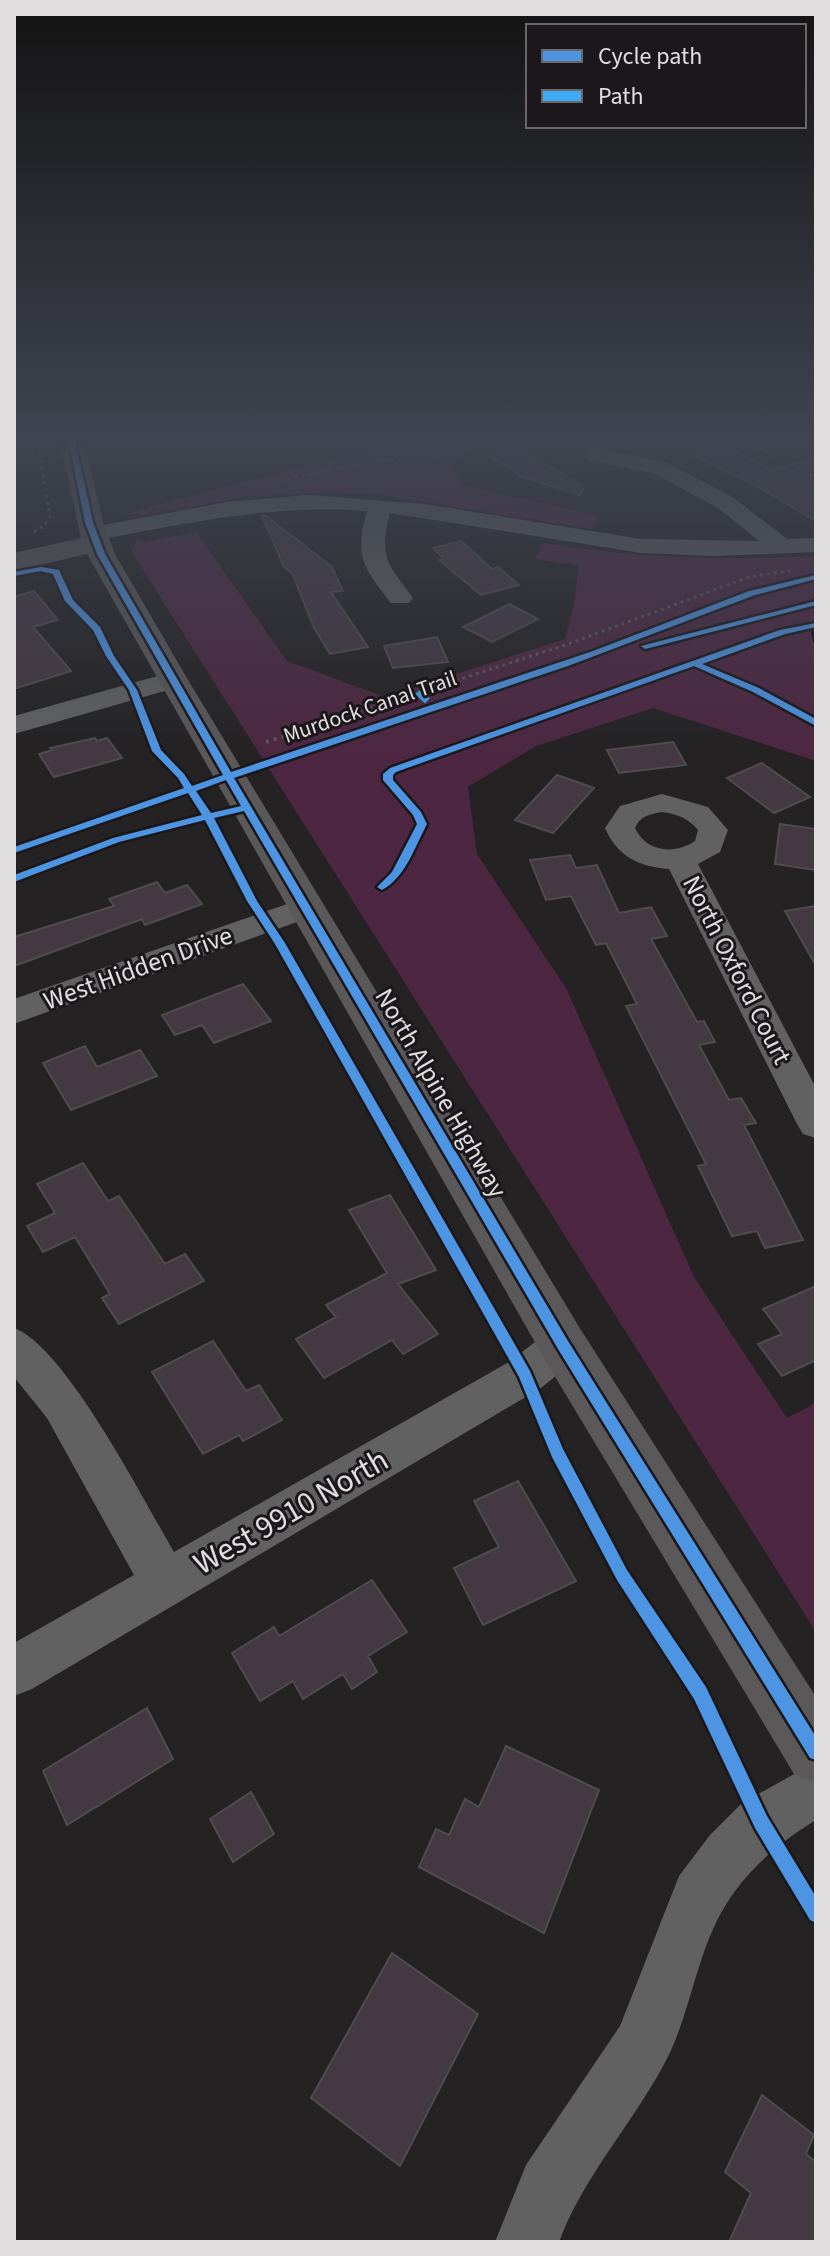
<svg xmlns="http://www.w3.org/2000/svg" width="830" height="2256" viewBox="0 0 830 2256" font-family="'Source Sans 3',sans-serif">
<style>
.green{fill:#4d2741}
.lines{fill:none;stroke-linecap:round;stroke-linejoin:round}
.stream{stroke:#1e0316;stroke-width:6}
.building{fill:#443842;stroke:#4e4c4d;stroke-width:2}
.path-far1{stroke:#5a5959;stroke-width:3;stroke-dasharray:3 4;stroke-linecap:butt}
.path{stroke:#5a5959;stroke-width:4;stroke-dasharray:3 5;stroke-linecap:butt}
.minor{fill:#616161;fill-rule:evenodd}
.major{fill:#5a5859;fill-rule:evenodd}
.quiet{stroke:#3fa9f5;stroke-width:7;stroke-dasharray:13 7;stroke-linecap:butt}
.cycleway-casing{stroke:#1b171a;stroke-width:5}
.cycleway{fill:#4d94e3;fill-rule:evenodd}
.labels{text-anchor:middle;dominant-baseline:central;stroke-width:6;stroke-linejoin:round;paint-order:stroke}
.far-street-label{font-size:22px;fill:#e1dee0;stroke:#1b171a}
.street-label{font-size:26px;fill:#e1dee0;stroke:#1b171a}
.near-street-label{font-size:32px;fill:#e1dee0;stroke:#1b171a}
</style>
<rect width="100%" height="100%" fill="#242223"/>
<path class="green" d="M411,438H478L450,469L466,486L598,516L591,529L381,495L331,492L244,497L147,515L124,514Z
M196,532L287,661L385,697L565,639L575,601L578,565L535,559L544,543C641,559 718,560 816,556V761L653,708L536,746L468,787L477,854L567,990L694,1277L787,1418L816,1403V1632L131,551L137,540L144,542Z"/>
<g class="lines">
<path class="stream" d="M813,630L816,641"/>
</g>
<path class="building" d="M715,440L771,470L816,459V521L751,483L683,450Z
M516,446L584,487L580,495L523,477L486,454Z
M262,516H266L332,567L343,591L331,592L368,647L330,654L314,628L292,573L284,567Z
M461,541L492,569L498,567L519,585L481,595L439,560L444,559L433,548Z
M34,591L58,620L33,627L71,671L14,689V597Z
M509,604L538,619L492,642L463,627Z
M437,637L448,662L393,668L384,646Z
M95,738L97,741L107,738L122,758L54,777L39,754L52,750L50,748Z
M673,742L686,765L619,773L607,750Z
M762,763L810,797L774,813L727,778Z
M557,775L594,788L553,833L515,820Z
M780,824L816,829V870L775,864Z
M570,855L576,868L597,865L619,913L651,907L667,936L651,939L697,1022L704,1021L715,1042L699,1045L729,1100L741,1098L756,1123L744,1125L803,1240L765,1248L757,1231L732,1236L698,1166L706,1164L626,1006L637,1004L606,943L596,945L571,896L546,900L530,860Z
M157,882L165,893L187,885L202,904L145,925L142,919L14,966V937L114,906L109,899Z
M816,906V966L785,911Z
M243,984L271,1021L214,1043L202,1025L175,1035L162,1015Z
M85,1046L97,1067L140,1050L157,1076L71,1110L43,1063Z
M83,1163L108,1201L119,1196L165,1264L185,1254L204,1281L119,1324L102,1298L110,1294L75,1237L43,1252L27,1226L55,1213L37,1184Z
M390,1195L436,1270L398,1284L438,1334L403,1354L392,1340L324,1378L296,1339L336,1317L326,1305L387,1273L349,1210Z
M816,1286V1360L782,1376L758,1344L782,1334L763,1309Z
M213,1341L246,1391L259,1385L282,1420L243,1441L239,1435L203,1454L152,1372Z
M518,1481L576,1581L483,1625L454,1568L499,1547L474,1501Z
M372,1580L407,1632L368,1656L377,1672L352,1689L343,1674L303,1699L293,1681L260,1701L232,1653L274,1627L279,1636Z
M147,1708L173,1759L67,1825L43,1771Z
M506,1746L599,1790L544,1933L419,1867L436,1829L449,1835L465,1799L479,1807Z
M251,1792L274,1834L233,1862L210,1819Z
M392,1953L478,2014L400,2166L311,2098Z
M762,2095L814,2135L806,2154L816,2162V2242H729L751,2193L725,2172Z"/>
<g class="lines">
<path class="path-far1" d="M741,438L816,478
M281,480L380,460L436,458L462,447L463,438
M34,532L44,526L50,517L37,438
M316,726L568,644L749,577L793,570"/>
<path class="path" d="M266,742L322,724"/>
<path class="minor" d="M595,448L668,463L734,498L787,539L816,538V552L716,556L641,553L390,513C378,558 388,563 413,598L409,603H391C363,567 354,557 367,511C274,504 184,523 93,541L85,539L81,534L85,529L93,527L227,502L309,495L425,504L641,539L759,541L718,508L653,473L587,460L584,455L587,450Z
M172,672L182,674L186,680L182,686L14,734V716Z
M662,794L708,807L728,830L720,852L698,864L816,1088V1138L803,1134L797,1124L669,869C639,867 617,856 605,828L620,806ZM662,812C677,814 688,818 698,830L695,841C674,855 646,852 635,828C640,816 650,814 662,812Z
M307,897L319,900L323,907L319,914L14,1024V999Z
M563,1327L578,1332L585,1345L578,1358L541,1388L32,1689L14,1696V1643L134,1575L47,1418L14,1377V1328C65,1346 144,1501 174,1552L509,1362L548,1332Z
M816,1762V1820C778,1843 743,1873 721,1913C695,1960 689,2021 662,2068C629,2128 583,2178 559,2242H495L526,2165L620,2026L679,1876L710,1835L742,1803Z"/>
<path class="major" d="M59,438H83L103,522L115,554L188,680L581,1330L816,1697V1783L794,1774L545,1360L87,554L14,571V553L81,538Z"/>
<path class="quiet" d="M418,692L433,706"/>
<defs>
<path id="cycleway" d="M68,438H74L93,522L105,554L231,772L593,651L749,591L816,575V579L755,595L568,666L234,778L568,1341L816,1737V1760L810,1758L558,1349L244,811L214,818L257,901L285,943L530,1371L563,1449L627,1570L706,1687L767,1816L816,1897V1923L810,1920L755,1828L694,1699L617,1580L552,1457L519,1377L275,944L247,901L205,820L119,842L14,882V875L113,838L202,815L188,793L14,853V847L184,788L178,778L152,751L129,690L106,656L93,630L65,601L53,574L41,571L14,576V572L41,567L59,570L73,600L100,627L114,656L137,690L161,750L184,774L192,786L223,775L97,554L85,522ZM226,780L241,806L211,813L196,791Z
M816,601V605L645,649L641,646Z
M816,623V627L785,634L702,664L759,688L816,719V726L753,692L694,666L396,772L393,775V780L421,812L427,824C415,847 405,878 382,890L377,887L392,872L417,824L413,815L383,780V774L390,768L780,630Z"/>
</defs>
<use href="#cycleway" class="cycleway-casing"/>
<use href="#cycleway" class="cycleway"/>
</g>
<linearGradient id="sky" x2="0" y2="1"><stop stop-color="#141313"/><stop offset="0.58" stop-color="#3f4450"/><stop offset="1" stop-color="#3f4450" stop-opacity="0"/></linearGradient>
<rect width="830" height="754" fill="url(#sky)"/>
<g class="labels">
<g class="far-street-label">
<text transform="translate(370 707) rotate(-19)">Murdock Canal Trail</text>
</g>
<g class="street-label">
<text transform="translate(138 968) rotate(-20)">West Hidden Drive</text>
<text transform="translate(737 970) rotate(63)">North Oxford Court</text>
<text transform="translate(441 1093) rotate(60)">North Alpine Highway</text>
</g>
<g class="near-street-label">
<text transform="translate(291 1512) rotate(-30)">West 9910 North</text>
</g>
</g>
<rect width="830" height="2256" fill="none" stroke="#e1dee0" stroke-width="32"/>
<rect x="526" y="24" width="280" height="104" fill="#1b171a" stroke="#6a6769" stroke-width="2"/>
<rect x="542" y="50" width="40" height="12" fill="#4d94e3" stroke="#6a6769" stroke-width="2"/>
<text x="598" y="64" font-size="24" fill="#e1dee0">Cycle path</text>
<rect x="542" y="90" width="40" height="12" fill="#3fa9f5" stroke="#6a6769" stroke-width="2"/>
<text x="598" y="104" font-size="24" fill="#e1dee0">Path</text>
</svg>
